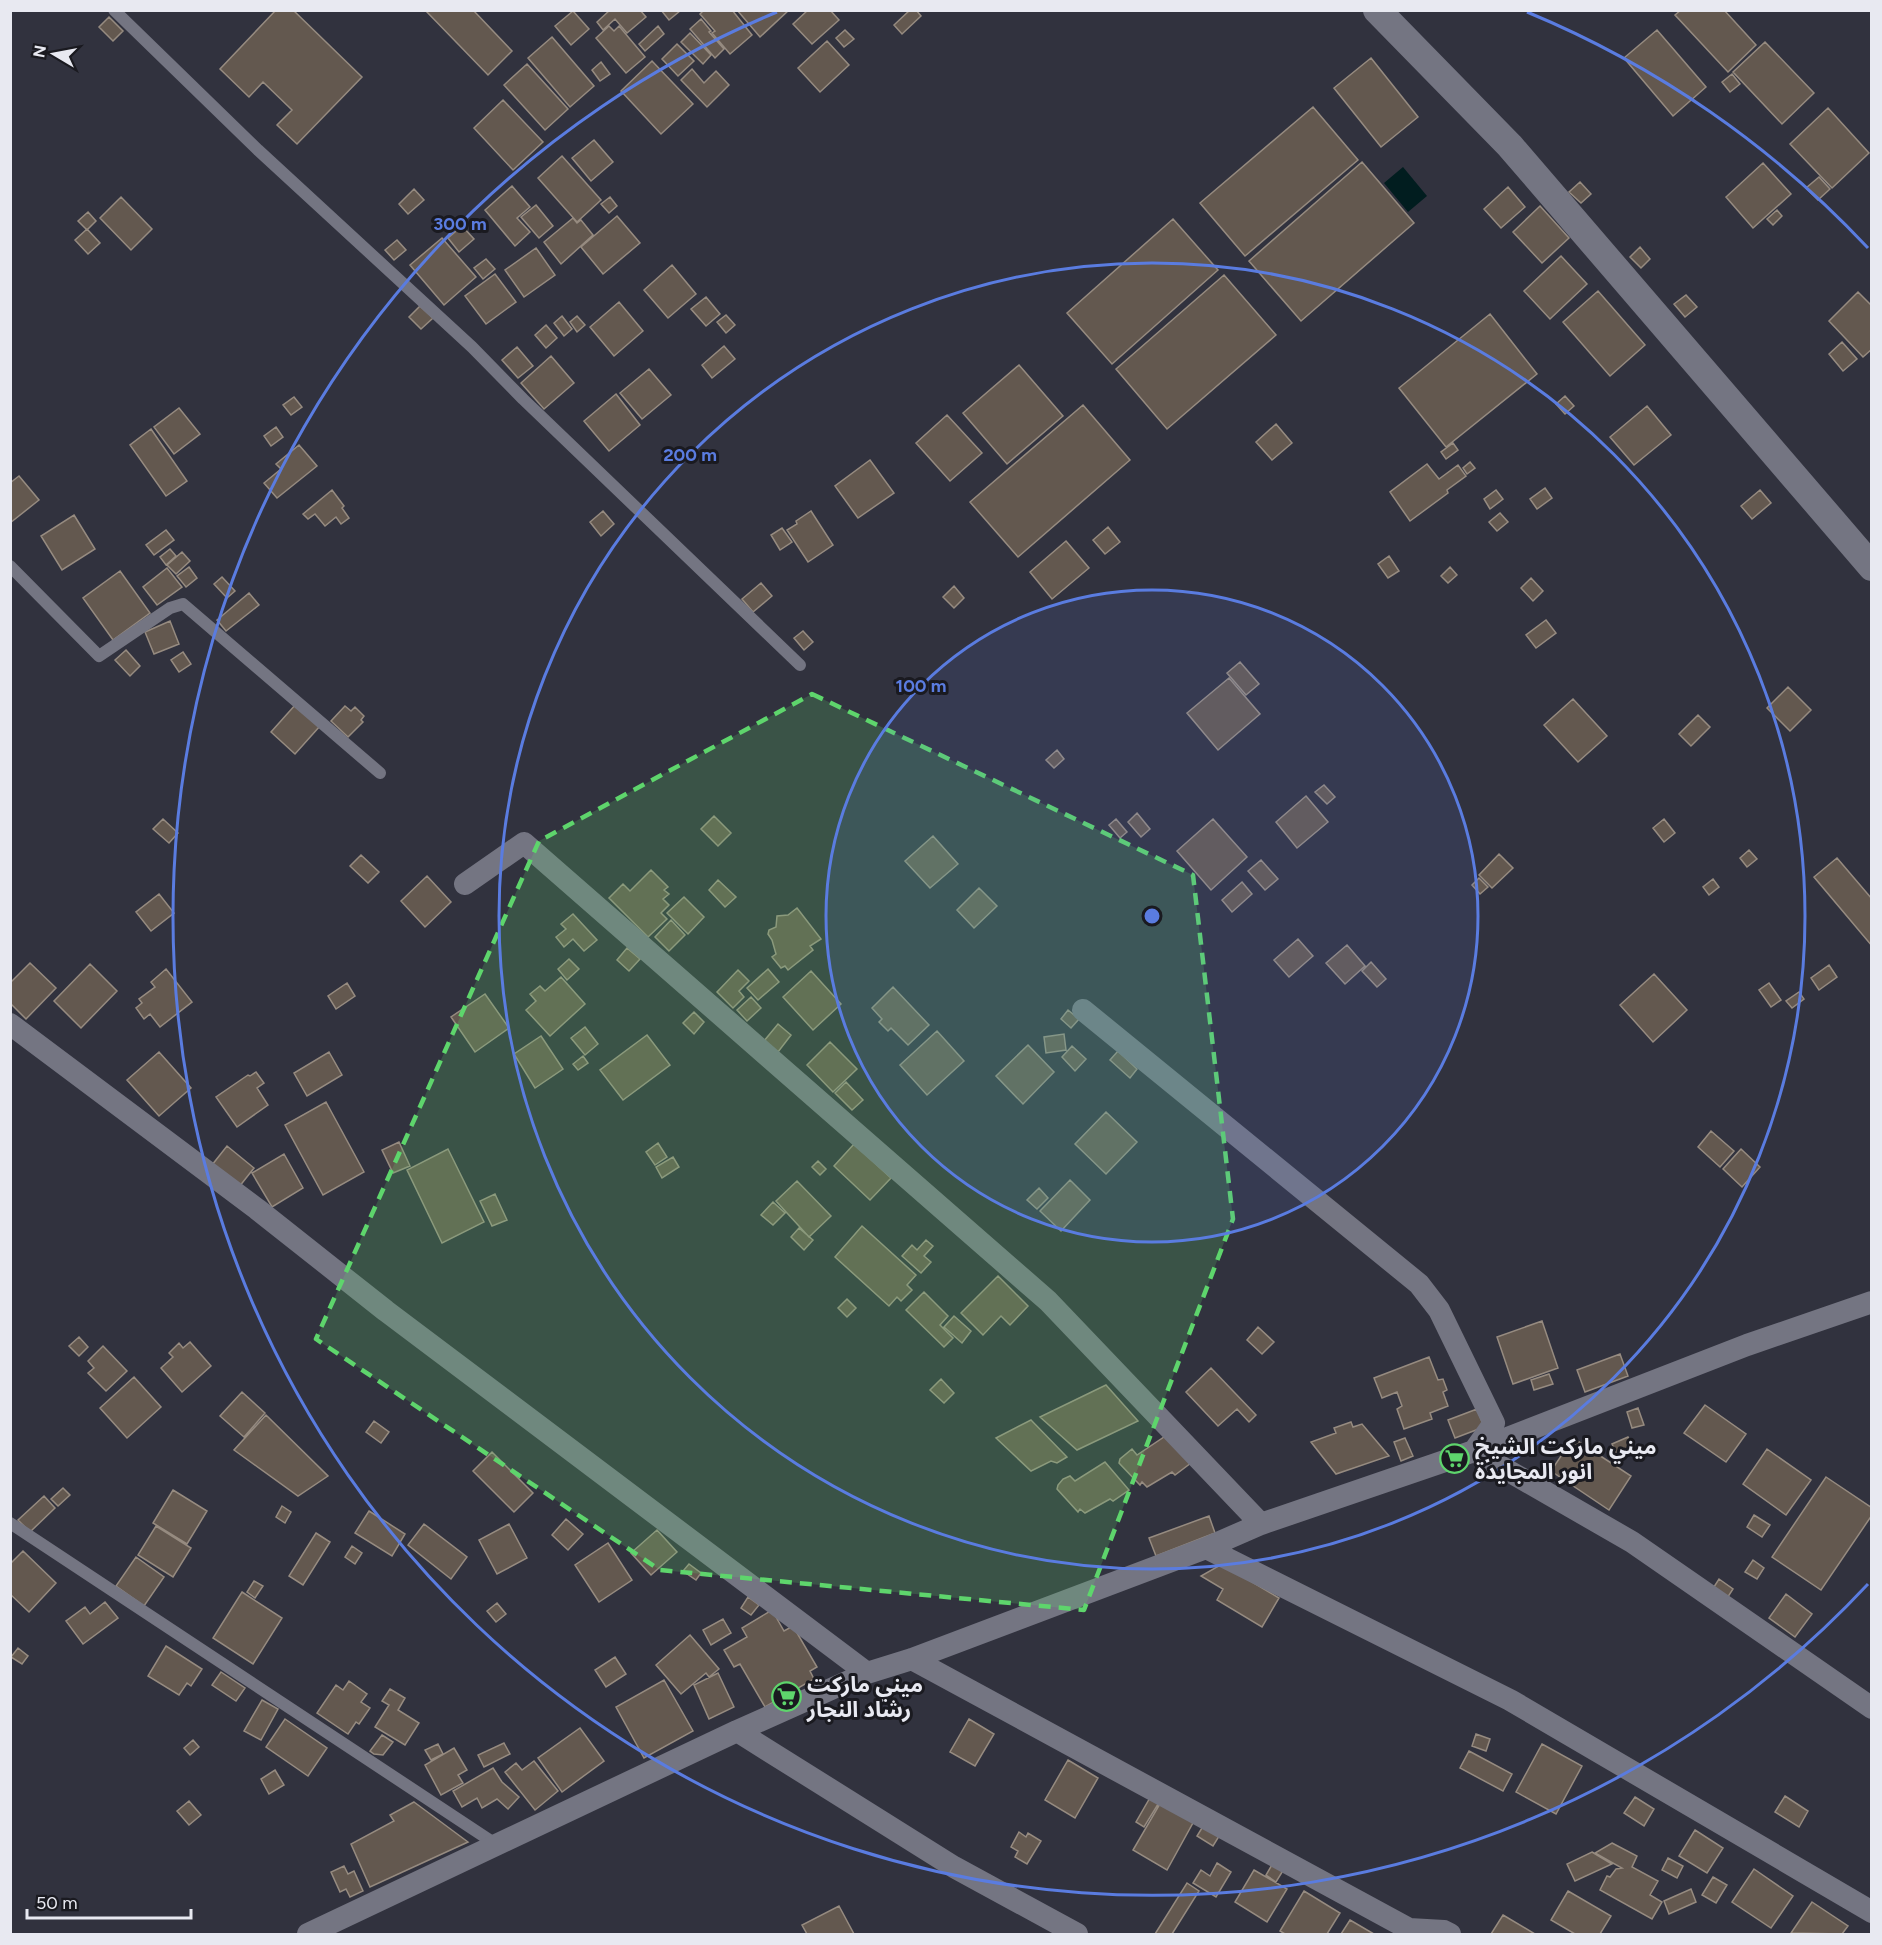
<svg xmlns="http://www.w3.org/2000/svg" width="1882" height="1945" viewBox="0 0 1882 1945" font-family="Figtree,'Noto Sans Arabic',sans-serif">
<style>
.water{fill:#011d1f}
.building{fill:#63584f;stroke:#968b80;stroke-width:1.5}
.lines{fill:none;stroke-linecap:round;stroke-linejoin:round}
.service{stroke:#747582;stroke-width:12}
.minor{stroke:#747582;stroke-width:22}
.tertiary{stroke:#747582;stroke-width:28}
.marked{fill:#5ed56c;fill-opacity:0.2;stroke:#5ed56c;stroke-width:4.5;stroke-dasharray:12 8;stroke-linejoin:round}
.ring{fill:none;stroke:#5a7ce0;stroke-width:3}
.labels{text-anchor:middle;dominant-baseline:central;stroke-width:6;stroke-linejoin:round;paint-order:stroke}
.poi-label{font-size:22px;font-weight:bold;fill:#e8e9f1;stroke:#1a1a20;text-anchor:start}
.centre{fill:#5a7ce0;stroke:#1a1a20;stroke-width:3}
.ring-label{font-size:18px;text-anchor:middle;font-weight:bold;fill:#5a7ce0;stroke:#1a1a20;stroke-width:6;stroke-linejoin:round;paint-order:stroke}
</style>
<rect width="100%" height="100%" fill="#31323e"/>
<path class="water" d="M1403,167L1427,196L1408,212L1384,183Z"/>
<path class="building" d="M276,10H293L362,77L297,144L277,125L292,110L263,82L249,97L220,69Z
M425,10H473L512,51L488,75Z
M610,10H640L646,17L627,33L615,19L603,30L597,22Z
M661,10H679L680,11L669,20Z
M704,10H732L752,35L730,54L712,33L715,31L700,14Z
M737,10H789L760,37Z
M808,10H830L839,20L812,44L793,24Z
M910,10H916L921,16L902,34L894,25Z
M1681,10H1724L1756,45L1728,72L1675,15Z
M573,11L589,29L571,45L555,26Z
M109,17L123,31L113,41L99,27Z
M701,19L711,31L709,32L724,49L715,58L690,29Z
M609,26L614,31L619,26L645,57L626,73L596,38Z
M658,26L664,34L645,51L639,44Z
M845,30L854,39L844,47L836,38Z
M1657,30L1706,87L1673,116L1624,58Z
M690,33L711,55L703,64L681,42Z
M552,37L594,86L570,107L528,58Z
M827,41L849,65L820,92L798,68Z
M1765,42L1814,93L1782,124L1733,72Z
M677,44L694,61L678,76L662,59Z
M1371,58L1418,117L1381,147L1334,88Z
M652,61L693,104L661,134L621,91Z
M601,62L610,74L600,81L592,70Z
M527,64L568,109L545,130L504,85Z
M692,69L704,83L716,71L729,85L707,107L681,80Z
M1732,74L1740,84L1730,92L1722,82Z
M503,100L543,142L513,170L474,128Z
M1313,107L1358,160L1245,256L1200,203Z
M1828,108L1869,153L1832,188L1790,144Z
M594,140L613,162L591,181L572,158Z
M562,156L601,200L577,222L538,178Z
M1362,162L1414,223L1301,321L1249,261Z
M1763,163L1791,194L1753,228L1726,197Z
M1819,177L1830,189L1818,200L1806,188Z
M1580,182L1591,194L1581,203L1569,192Z
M512,186L530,207L517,218L530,232L515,246L485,210Z
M1508,187L1525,207L1501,228L1484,209Z
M414,189L424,200L408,214L399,204Z
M121,197L152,229L131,250L100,218Z
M610,197L617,206L609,213L601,204Z
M536,205L553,226L539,238L521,217Z
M1540,206L1569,238L1542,263L1513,232Z
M1777,210L1782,216L1773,225L1767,219Z
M88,212L96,221L87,230L78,221Z
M617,216L640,243L603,274L581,247Z
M573,218L577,223L581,220L593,235L561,264L544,242Z
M1173,219L1218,270L1112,364L1067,313Z
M462,226L474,239L459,252L448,238Z
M87,229L100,243L88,254L75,240Z
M442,238L476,277L444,305L410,265Z
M397,240L406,250L394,260L385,250Z
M1640,247L1650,259L1641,268L1630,257Z
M536,248L555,275L524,297L505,270Z
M1561,256L1587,284L1550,319L1524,291Z
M486,259L495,269L483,279L474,268Z
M672,265L696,294L668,318L644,290Z
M495,274L516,302L486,324L465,296Z
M1224,275L1276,335L1167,429L1116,369Z
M1598,291L1645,345L1610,376L1563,322Z
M1858,292L1872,306V349L1863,357L1829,321Z
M1686,295L1697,307L1685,317L1674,304Z
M706,297L720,314L706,326L691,309Z
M619,302L643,331L614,356L590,327Z
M420,306L433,318L421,329L409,317Z
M1490,314L1537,374L1446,447L1399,388Z
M726,315L735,325L726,333L717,322Z
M562,316L572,329L564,336L554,323Z
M577,316L585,325L577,332L570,322Z
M546,325L557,338L546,348L535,335Z
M1842,342L1857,359L1843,371L1829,354Z
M724,346L735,359L712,378L702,365Z
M517,347L533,366L518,378L502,360Z
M551,356L574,383L544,409L521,383Z
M1019,365L1063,416L1007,464L963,413Z
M649,369L671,395L642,419L620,393Z
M616,394L640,425L609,451L584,421Z
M1565,396L1574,406L1565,414L1556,404Z
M294,397L302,407L291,415L283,405Z
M1083,405L1130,460L1018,557L970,502Z
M1647,406L1671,435L1634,465L1610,437Z
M179,408L200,434L174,454L154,427Z
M947,415L982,453L950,481L916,443Z
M1276,424L1292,443L1272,460L1256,442Z
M276,427L283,437L271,446L264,436Z
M151,429L187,481L166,496L130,445Z
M1453,443L1458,450L1446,459L1441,452Z
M299,445L317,466L277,498L264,483L281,469L276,464Z
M870,460L894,493L858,518L835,486Z
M1470,462L1475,468L1467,474L1463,468Z
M1427,464L1439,479L1458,465L1466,476L1447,490L1448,493L1410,521L1390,492Z
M19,476L39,500L10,523V483Z
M1545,488L1552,498L1537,509L1530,499Z
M332,490L344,506L342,508L349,518L341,524L336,517L325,526L315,514L308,519L303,514Z
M1496,490L1503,499L1490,509L1484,499Z
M1760,490L1771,503L1752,519L1741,506Z
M603,511L614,524L601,536L590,522Z
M811,511L833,545L808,562L787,530L797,524L796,521Z
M1500,513L1508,522L1497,531L1489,522Z
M74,515L95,549L62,570L41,536Z
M1108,527L1120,542L1105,554L1093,540Z
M782,528L792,542L780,550L771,535Z
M166,530L174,540L154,555L146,545Z
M1066,541L1089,568L1052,599L1030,572Z
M170,549L176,556L166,565L160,557Z
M182,552L190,561L176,574L167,565Z
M1389,556L1399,571L1388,578L1378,564Z
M189,567L197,578L186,587L177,576Z
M1450,567L1457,575L1448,583L1441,576Z
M167,568L182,587L157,605L143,587Z
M120,571L150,613L113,640L83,598Z
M222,577L235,591L227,598L214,584Z
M1531,578L1543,591L1533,601L1521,588Z
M761,583L772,596L753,612L742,599Z
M954,586L964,598L954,608L943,597Z
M249,593L259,605L226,631L217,620Z
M1546,620L1556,633L1536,648L1526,635Z
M170,621L179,644L154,654L145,632Z
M803,631L813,642L804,650L794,638Z
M126,650L140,666L130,676L115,660Z
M183,652L191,664L179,672L171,660Z
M1240,662L1259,684L1246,695L1227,673Z
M1229,678L1260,714L1218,750L1187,713Z
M1788,687L1811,710L1790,731L1767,708Z
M1573,699L1607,736L1578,762L1544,725Z
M296,704L320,726L295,754L271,732Z
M345,706L351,711L355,707L364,716L361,720L363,722L348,737L331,721Z
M1698,715L1710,727L1691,746L1679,734Z
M1057,750L1064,759L1054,768L1046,760Z
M1324,785L1335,797L1327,804L1315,792Z
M1306,796L1328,822L1297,848L1276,822Z
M1137,813L1150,829L1141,837L1128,822Z
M714,816L731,833L718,846L701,829Z
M163,819L178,833L169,843L153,829Z
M1116,819L1127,832L1120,838L1109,825Z
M1213,819L1247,857L1211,890L1177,851Z
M1664,819L1675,833L1664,842L1653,828Z
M933,836L958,864L930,888L905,861Z
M1749,850L1757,859L1747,867L1740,858Z
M1499,854L1513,868L1492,888L1479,875Z
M361,855L379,872L368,883L350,866Z
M1837,858L1872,899V946L1814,877Z
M1261,860L1278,879L1265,890L1248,871Z
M651,870L668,887L664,890L669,894L663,899L669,905L661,913L667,919L648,937L609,898L623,884L630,891Z
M427,876L451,902L425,927L401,901Z
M1479,878L1488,887L1480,894L1472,885Z
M1713,879L1719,887L1709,895L1703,887Z
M718,880L736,897L725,907L709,890Z
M1242,882L1252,894L1232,912L1222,900Z
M979,888L997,906L974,928L957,910Z
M159,894L174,913L151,931L136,912Z
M684,897L704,917L688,934L667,913Z
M797,908L821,939L810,946L813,950L788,970L785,966L781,968L772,957L776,954L772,940L768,934L769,930L776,927L777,916L788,915Z
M573,914L597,940L584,951L573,939L564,947L556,937L566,929L561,924Z
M671,920L685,935L669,951L655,937Z
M1298,939L1313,956L1289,977L1274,960Z
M1347,945L1365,966L1345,984L1326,963Z
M627,948L640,959L629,971L617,960Z
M569,959L579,969L567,980L558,969Z
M1371,962L1386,979L1377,987L1362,971Z
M30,963L56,988L26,1019L10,1003V983Z
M90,964L117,991L81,1028L54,1001Z
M1829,965L1837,977L1819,990L1811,978Z
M166,969L192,1002L160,1027L150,1014L144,1019L136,1008L142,1003L139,999L155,987L151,982Z
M768,969L779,982L758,1000L747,988Z
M738,970L749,981L739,991L744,997L733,1008L717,992Z
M811,971L841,1004L813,1030L783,997Z
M1654,974L1687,1010L1653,1042L1620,1005Z
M561,977L585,1004L550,1036L526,1010L536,1001L530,994L540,986L545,991Z
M347,983L355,996L336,1009L328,996Z
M1769,983L1781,1000L1771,1007L1759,990Z
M893,987L929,1025L908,1045L891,1028L888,1031L879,1022L882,1019L872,1008Z
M1799,992L1804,999L1792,1008L1786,1001Z
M485,994L509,1028L475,1052L451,1017Z
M751,997L761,1008L747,1021L737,1010Z
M1068,1010L1079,1019L1071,1028L1061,1019Z
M694,1012L704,1022L694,1034L683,1023Z
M778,1024L791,1035L778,1052L764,1041Z
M585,1027L598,1044L585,1055L571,1038Z
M937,1031L964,1061L927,1095L900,1065Z
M1064,1034L1066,1050L1046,1053L1044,1037Z
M647,1035L670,1065L623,1100L600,1070Z
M541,1036L563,1069L535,1088L514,1054Z
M830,1042L857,1069L833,1092L807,1065Z
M1028,1045L1054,1072L1023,1104L996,1076Z
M1072,1046L1086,1059L1075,1071L1062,1057Z
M1118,1051L1137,1069L1130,1078L1110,1060Z
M159,1052L191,1088L159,1116L127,1080Z
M329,1052L342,1075L307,1096L294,1073Z
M583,1056L588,1063L578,1070L573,1064Z
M256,1072L264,1083L257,1088L268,1105L237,1127L216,1097L248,1075L250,1076Z
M846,1082L863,1100L852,1110L835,1093Z
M326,1102L364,1172L323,1195L285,1125Z
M1106,1112L1137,1142L1106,1174L1075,1144Z
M1711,1131L1734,1151L1720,1167L1698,1147Z
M399,1142L410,1166L393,1173L382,1150Z
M658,1143L667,1157L655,1165L646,1152Z
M854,1144L891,1178L870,1200L834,1166Z
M227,1146L254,1168L239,1187L212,1165Z
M448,1149L484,1222L442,1243L407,1170Z
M1741,1149L1760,1167L1742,1187L1723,1169Z
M284,1154L303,1188L272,1207L252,1173Z
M673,1157L679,1167L662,1178L656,1167Z
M818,1161L826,1169L820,1175L812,1167Z
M1070,1180L1090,1200L1061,1231L1040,1211Z
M797,1181L831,1216L809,1237L776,1201Z
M1039,1188L1048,1198L1037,1209L1027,1200Z
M495,1194L507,1220L492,1226L480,1201Z
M773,1202L785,1213L773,1225L761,1215Z
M862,1226L916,1275L907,1285L912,1290L901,1301L897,1297L889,1306L835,1257Z
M799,1228L813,1240L804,1250L791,1237Z
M926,1240L933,1246L924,1256L931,1262L921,1273L902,1256L912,1245L917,1250Z
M998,1276L1028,1306L1010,1325L1001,1316L983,1335L961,1313Z
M924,1292L948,1316L940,1325L953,1338L944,1347L906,1310Z
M847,1299L856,1308L847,1317L838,1308Z
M954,1316L971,1331L962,1343L944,1327Z
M1542,1321L1558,1368L1513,1384L1497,1337Z
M1258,1327L1274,1342L1262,1354L1247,1340Z
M79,1337L88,1347L79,1356L69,1346Z
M190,1342L211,1366L182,1392L161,1368L173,1357L169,1353L179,1343L183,1348Z
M103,1346L127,1371L106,1391L88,1373L94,1368L88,1361Z
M1620,1354L1628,1376L1585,1392L1577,1370Z
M1429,1357L1438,1380L1443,1379L1447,1390L1443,1392L1448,1406L1430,1413L1432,1419L1404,1429L1397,1409L1402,1406L1397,1392L1382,1398L1374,1378Z
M1211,1368L1256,1415L1249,1422L1237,1409L1218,1426L1186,1392Z
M1549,1374L1553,1384L1534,1390L1531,1380Z
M134,1377L161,1407L127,1438L100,1408Z
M941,1379L954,1393L944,1403L930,1390Z
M1106,1385L1138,1421L1077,1450L1040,1417Z
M242,1392L265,1413L244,1437L220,1416Z
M1705,1405L1746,1434L1726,1462L1684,1433Z
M1638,1408L1644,1425L1632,1428L1627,1412Z
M1477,1409L1484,1427L1455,1438L1448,1420Z
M266,1415L328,1476L298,1496L234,1450Z
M1031,1420L1067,1457L1057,1463L1051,1461L1031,1471L996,1438Z
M374,1421L389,1432L381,1443L366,1432Z
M1351,1422L1353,1427L1362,1424L1389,1456L1336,1474L1311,1442L1336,1433L1334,1428Z
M1167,1435L1191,1463L1175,1475L1172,1472L1147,1487L1142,1482L1140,1485L1119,1463L1120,1459L1132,1449L1137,1455Z
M1628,1437L1633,1447L1617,1455L1612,1444Z
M1405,1438L1413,1456L1401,1461L1394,1442Z
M1573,1438L1631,1476L1609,1510L1551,1471Z
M1767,1449L1811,1480L1786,1515L1743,1484Z
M492,1452L533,1493L514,1512L473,1471Z
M1105,1462L1129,1490L1113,1501L1110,1499L1085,1513L1080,1509L1078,1512L1057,1489L1058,1485L1063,1479L1070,1476L1075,1481Z
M1826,1477L1872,1508V1515L1821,1590L1772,1557Z
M63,1488L70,1495L58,1506L51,1499Z
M173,1490L207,1511L187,1544L153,1523Z
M44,1496L55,1508L30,1532L18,1520Z
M282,1506L291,1512L285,1523L276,1517Z
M369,1511L405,1534L392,1556L355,1533Z
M1754,1515L1770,1525L1762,1537L1747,1527Z
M1209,1516L1215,1533L1156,1556L1149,1538Z
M566,1519L583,1534L568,1550L552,1535Z
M424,1524L467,1557L451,1579L408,1545Z
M509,1524L527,1558L497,1574L479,1540Z
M156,1526L191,1548L173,1577L138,1555Z
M657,1530L677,1552L651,1575L631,1553Z
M316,1533L330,1542L303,1585L289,1576Z
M608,1543L632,1580L599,1602L575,1565Z
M352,1546L362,1553L355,1564L345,1557Z
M23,1551L56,1583L29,1612L10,1594V1564Z
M136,1557L164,1577L144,1606L116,1586Z
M1753,1560L1764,1568L1757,1579L1745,1572Z
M689,1564L701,1573L696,1580L683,1571Z
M1222,1564L1279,1598L1262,1627L1217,1600L1223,1589L1201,1576Z
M1719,1579L1733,1589L1724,1603L1710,1593Z
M254,1581L263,1586L255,1598L247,1592Z
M242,1592L282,1618L253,1664L213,1638Z
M1786,1594L1812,1614L1795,1637L1769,1618Z
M748,1597L759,1605L751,1615L741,1608Z
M105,1602L118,1618L83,1644L66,1621L85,1607L90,1614Z
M497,1603L506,1614L496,1622L487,1611Z
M772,1610L784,1631L793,1626L817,1667L810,1671L814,1679L765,1707L740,1664L734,1667L724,1650L747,1637L742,1628Z
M723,1619L731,1633L711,1645L703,1630Z
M690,1635L719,1669L709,1677L706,1673L681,1694L656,1665Z
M166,1646L202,1669L191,1686L187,1683L179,1695L148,1676Z
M18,1648L28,1656L22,1664L11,1657Z
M615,1657L626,1674L606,1687L595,1670Z
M221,1672L245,1688L236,1701L212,1685Z
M718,1673L734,1707L709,1719L694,1685Z
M664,1680L693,1731L644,1758L616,1707Z
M349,1681L367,1694L361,1702L370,1708L359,1724L356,1722L348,1734L317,1713L336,1685L343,1690Z
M390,1689L405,1698L398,1710L419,1723L405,1745L375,1727L389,1705L382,1701Z
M262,1700L278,1709L261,1740L244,1731Z
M285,1719L327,1748L308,1776L266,1747Z
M969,1719L994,1734L975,1766L950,1752Z
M580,1728L604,1761L562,1792L538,1758Z
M1476,1734L1490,1739L1486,1751L1472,1746Z
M382,1735L393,1742L383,1755L374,1754L370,1751Z
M193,1740L199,1747L190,1755L184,1748Z
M504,1743L510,1754L484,1767L478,1755Z
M438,1744L443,1754L431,1760L425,1750Z
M1542,1744L1582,1766L1556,1814L1516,1792Z
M454,1748L467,1770L458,1775L463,1783L441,1795L425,1765Z
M1469,1751L1512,1774L1503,1791L1460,1768Z
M1068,1760L1098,1778L1075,1818L1045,1800Z
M534,1761L558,1791L535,1810L505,1772L516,1763L522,1770Z
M493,1768L502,1782L519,1797L508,1809L497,1799L482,1808L477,1798L462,1807L453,1791Z
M275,1770L284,1785L269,1794L261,1779Z
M1151,1796L1160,1801L1144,1827L1136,1822Z
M1785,1796L1808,1811L1799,1827L1775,1812Z
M1635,1797L1654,1809L1644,1826L1624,1813Z
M189,1801L201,1815L189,1825L177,1811Z
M414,1802L468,1842L370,1887L351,1844L394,1821L390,1815Z
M1161,1802L1194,1821L1167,1870L1133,1850Z
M1205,1823L1221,1833L1213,1846L1197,1836Z
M1695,1830L1723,1848L1707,1873L1679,1856Z
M1019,1832L1026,1837L1028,1833L1041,1841L1027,1864L1015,1857L1018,1851L1011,1847Z
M1612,1843L1637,1856L1632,1867L1658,1881L1650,1895L1662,1902L1652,1919L1600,1890L1607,1876L1610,1877L1616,1869L1622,1868L1595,1853Z
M1592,1852L1612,1864L1575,1881L1567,1864Z
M1668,1858L1683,1866L1677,1878L1662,1870Z
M1217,1863L1231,1872L1216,1897L1193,1883L1201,1870L1210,1876Z
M1273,1863L1284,1869L1276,1882L1266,1875Z
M344,1866L348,1874L354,1871L363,1891L350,1897L346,1889L340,1892L331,1872Z
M1754,1869L1793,1896L1771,1928L1732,1902Z
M1254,1870L1287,1889L1267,1922L1235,1902Z
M1713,1877L1727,1885L1716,1903L1702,1895Z
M1187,1883L1199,1891L1172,1934H1155Z
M1691,1889L1696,1902L1669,1914L1664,1901Z
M1304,1891L1340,1913L1327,1934H1285L1280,1931Z
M1568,1891L1611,1916L1600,1934H1575L1551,1920Z
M1812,1902L1848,1926L1842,1934L1791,1933Z
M839,1906L854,1934H807L802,1925Z
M1503,1915L1535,1934H1491Z
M1350,1920L1374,1934H1341Z"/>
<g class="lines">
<path class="service" d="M114,10L258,150L472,347L523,399L800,665
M10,566L99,656L170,608L183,604L380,773
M10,1523L497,1845"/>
<path class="minor" d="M465,884L524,843L1048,1301L1261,1524
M1083,1010L1419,1284L1439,1310L1494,1423L1474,1451L1632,1542L1872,1708
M10,1024L257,1209L386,1311L867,1673
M1206,1548L1510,1700L1872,1912
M912,1659L1409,1929L1444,1931L1450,1934
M737,1731L954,1867L1077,1934
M308,1934L737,1731L867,1673L912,1659L1206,1548L1261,1524L1474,1451L1747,1345L1872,1302"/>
<path class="tertiary" d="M1377,10L1510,146L1872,567"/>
</g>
<path class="marked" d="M812,694L1193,875L1233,1219L1084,1610L660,1570L316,1339L539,841Z"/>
<circle cx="1152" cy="916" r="326" fill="#5a7ce0" fill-opacity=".12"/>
<g class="ring">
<circle cx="1152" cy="916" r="326"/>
<circle cx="1152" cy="916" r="653"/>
<path d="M1868 1584A979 979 0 1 1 777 12M1527 12A979 979 0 0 1 1868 248"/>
</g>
<defs>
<symbol id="supermarket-ring" viewBox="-11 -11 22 22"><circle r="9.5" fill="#1a1a20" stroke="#5ed56c" stroke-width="1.5"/><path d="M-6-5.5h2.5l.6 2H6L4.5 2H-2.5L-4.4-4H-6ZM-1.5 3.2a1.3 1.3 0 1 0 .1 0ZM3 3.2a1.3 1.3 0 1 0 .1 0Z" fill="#5ed56c"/></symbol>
</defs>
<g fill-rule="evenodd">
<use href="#supermarket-ring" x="1438" y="1442" width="33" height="33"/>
<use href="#supermarket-ring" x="770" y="1680" width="33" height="33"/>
</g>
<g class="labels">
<g class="poi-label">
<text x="1475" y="1446">ميني ماركت الشيخ<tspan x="1475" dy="25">انور المجايدة</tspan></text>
<text x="807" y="1684">ميني ماركت<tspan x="807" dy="25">رشاد النجار</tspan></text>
</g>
</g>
<circle cx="1152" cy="916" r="9" class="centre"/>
<g class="ring-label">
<text x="460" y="230">300 m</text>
<text x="690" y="461">200 m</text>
<text x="921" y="692">100 m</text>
</g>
<rect width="1882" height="1945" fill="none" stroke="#e8e9f1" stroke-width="24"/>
<g transform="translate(54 54) rotate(280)" stroke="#1a1a20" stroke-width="4.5" paint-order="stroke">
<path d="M0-4.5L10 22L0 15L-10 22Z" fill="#e8e9f1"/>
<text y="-9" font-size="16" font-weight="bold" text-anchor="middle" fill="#e8e9f1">N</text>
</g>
<path d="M27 1909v9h164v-9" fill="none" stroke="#e8e9f1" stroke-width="3"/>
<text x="36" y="1909" font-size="18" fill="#e8e9f1" stroke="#1a1a20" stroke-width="4.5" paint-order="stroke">50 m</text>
</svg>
